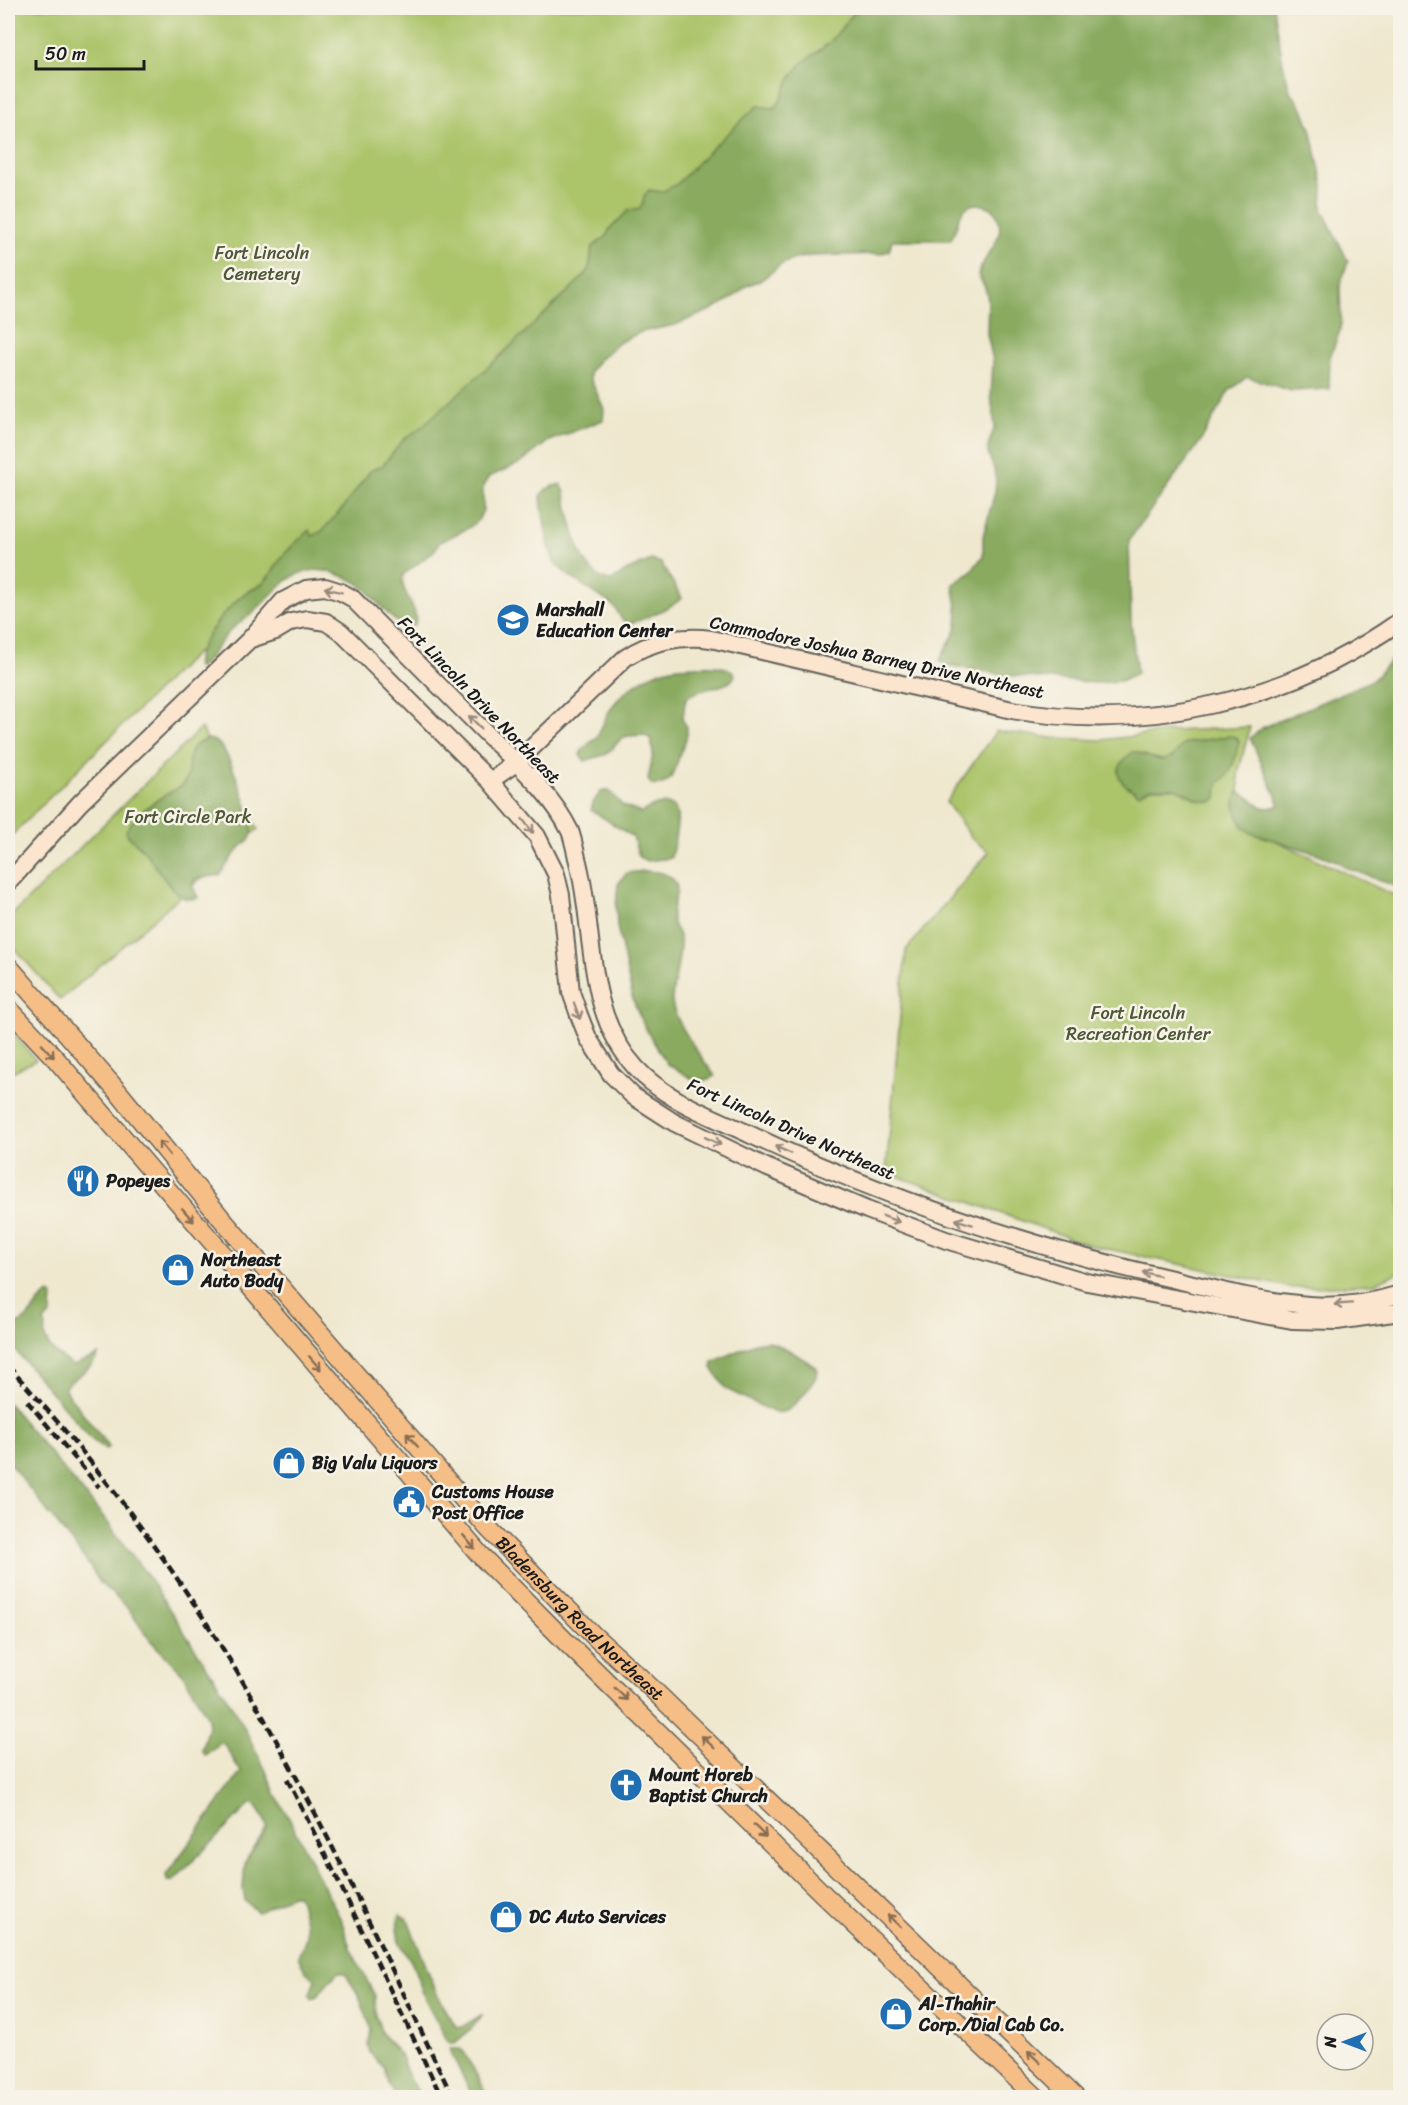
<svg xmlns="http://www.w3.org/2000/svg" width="1408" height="2105" viewBox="0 0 1408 2105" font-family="Sriracha,sans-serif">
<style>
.green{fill:#acc46a;stroke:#647043;stroke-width:1.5}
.forest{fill:#89aa5e;stroke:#52633d;stroke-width:1.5}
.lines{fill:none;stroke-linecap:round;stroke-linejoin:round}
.secondary-casing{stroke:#66635b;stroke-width:20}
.primary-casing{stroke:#66635b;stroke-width:21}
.secondary{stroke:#fbe5cf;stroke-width:16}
.primary{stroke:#f6be87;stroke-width:18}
.rail{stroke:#1c1c1c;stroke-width:4.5;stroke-dasharray:9 4.5;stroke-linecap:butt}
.oneway{stroke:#978b7e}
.oneway2{stroke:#896d52}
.labels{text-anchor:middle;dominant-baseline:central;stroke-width:5;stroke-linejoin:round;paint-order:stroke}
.park-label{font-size:18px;fill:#4e5737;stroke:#f7f3e8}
.poi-label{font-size:18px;font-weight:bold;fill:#1c1c1c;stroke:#f7f3e8;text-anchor:start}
.street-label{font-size:18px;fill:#1c1c1c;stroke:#f7f3e8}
</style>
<rect width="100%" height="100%" fill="#f7f3e8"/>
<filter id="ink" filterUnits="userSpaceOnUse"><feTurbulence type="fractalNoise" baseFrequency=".0167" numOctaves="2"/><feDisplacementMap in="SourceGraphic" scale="12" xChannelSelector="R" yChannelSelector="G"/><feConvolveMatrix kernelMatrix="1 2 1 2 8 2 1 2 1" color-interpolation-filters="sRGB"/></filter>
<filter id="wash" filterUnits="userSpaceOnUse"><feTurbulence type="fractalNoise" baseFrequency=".008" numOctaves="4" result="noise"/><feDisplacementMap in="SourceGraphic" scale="24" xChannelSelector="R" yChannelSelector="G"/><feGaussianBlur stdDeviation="1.35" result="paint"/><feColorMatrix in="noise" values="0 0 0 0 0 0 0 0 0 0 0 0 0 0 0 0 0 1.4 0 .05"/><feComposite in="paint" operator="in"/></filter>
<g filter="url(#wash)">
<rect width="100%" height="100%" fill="#efe8cf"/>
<path class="green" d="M8,8H874L325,564L291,567L261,592L170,678L8,839Z
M1250,727L1238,774L1242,825L1400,898V1272L1373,1284L1293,1288L1089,1245L886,1172L906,950L989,852L971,837L946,802L996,731L1054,738L1102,740L1174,731Z
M201,728L258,829L60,1000L8,941V919Z
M8,1027L36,1060L8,1074Z"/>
<path class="forest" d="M858,8H1274L1283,64L1290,91L1303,108L1311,129L1323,185L1322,209L1348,261L1340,286L1341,328L1330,357L1329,389L1292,391L1247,377L1229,391L1200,442L1129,540L1131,623L1137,673L1121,681L1095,683L1005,675L946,665L940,661C943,649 952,641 956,629C960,615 955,598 953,584L970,573L983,556V536L995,492L996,480L994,469L988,453V446L995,426L991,397L993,361L987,334L988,300L985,287L978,275C983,254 1008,239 997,216C995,209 990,206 983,205C977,203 971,204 966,208C955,217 959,231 950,240H892L889,251L879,254L810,256L795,259L782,264L761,280L748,285L731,299L711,310L675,325L641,332L620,342L598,361L590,372V378L604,409L603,420L549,441L520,463L489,477L483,486V510L479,519L470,527L440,542L434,551L403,575C399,593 420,607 415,625L410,627C390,624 377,598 362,586C355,580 346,577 337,574C296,560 279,588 253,613C245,620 235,625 228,633C217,645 211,658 200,668H197C192,648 231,602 247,592C252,589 258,588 263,583C271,575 276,566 282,557C290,547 300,539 309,530L312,536L321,532L342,509L370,471L383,465L404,439L420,428L498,358L586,274L589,269L592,247L606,237L609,230L629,210L640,208L643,203L644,196L649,190L661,192L676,185L713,147L754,109L758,106L773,108L778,105L790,79L801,64L830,42Z
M561,484L564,490C571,517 577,576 611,581L626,571L651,560L661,563L682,598C677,604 636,624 628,623C620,622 619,611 613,606C597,593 564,576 554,561C548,551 542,510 541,497C543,488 553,486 561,484Z
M1400,650V888L1347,868L1337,861L1318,854L1251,833C1239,823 1230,807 1238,792C1257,797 1258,815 1280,805L1250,738L1262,728L1373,680Z
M696,666C709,666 726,664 735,674C732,690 702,686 689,696C682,701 686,711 682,718C684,722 687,727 687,731C688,739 682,747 680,754C675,769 672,788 652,785L648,780L653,754L650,738L644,735L628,736L622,738L607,754L585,761L580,755C582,746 593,743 598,735C602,728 604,720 608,713C619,693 646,674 668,669C677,666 687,667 696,666Z
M1229,736L1235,737L1239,741C1235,758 1234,773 1218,783L1217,798L1212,802L1199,800L1175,788H1151L1139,794C1117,782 1109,770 1133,752C1145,753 1161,765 1172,757C1178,753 1178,746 1186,743Z
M208,739C213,740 217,741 220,745C230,756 255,821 252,834C251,840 247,841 243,845C234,853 227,865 220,875L195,879L192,885L198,898C191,899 186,900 180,896C164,883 155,863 141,848C136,842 128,839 126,831C135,814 152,803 167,794C172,791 180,788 183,784C196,770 177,748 208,739Z
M601,791H609L623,806L641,813C650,806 674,796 677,815C679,825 673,846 671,858L647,861L639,857L633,837L591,810L593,803Z
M644,871C655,872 671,872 676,884C679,893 673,903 672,911C670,927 680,931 680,941C681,960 673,981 672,1000C672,1019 703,1060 715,1076L708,1080L696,1081L667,1064L645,1028L633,1000L617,926L616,907L618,884L627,873Z
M49,1293L52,1294L51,1314L44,1322L46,1327L44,1334C48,1351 61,1357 73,1366L98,1355C93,1369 75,1376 65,1387V1390L109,1447L106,1449L92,1440L8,1342V1321L13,1325C31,1322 35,1302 49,1293Z
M768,1341L789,1350L816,1367L818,1370C817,1381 797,1403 788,1410C783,1413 778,1413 773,1412L726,1389L712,1368L713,1362L755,1343Z
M8,1403L102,1515L149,1578L224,1693L242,1723L266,1771L277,1798L289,1818L342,1922L350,1948L375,1996L376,2016L382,2034L400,2055L411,2082L422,2097H398L388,2084L384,2068L370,2053L368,2045L371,2031L368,2019L359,1996L345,1973L338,1972L317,1996L312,1999L310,1995L315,1979L305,1971L298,1956C313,1930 304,1926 300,1900L297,1895H292L258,1912L245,1901L243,1889L245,1862L267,1827L263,1817L254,1804H250L173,1881H167L166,1875L241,1772L224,1744L221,1743L205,1755L202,1751C202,1740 210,1730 208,1718L183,1674L150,1640L126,1606L101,1584L87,1562L8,1461Z
M400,1915L407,1918L438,1996L455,2025L457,2027H462L483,2014L472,2028L455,2043H450L447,2040L426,2001L412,1963L399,1942L397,1928Z
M449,2049H460L464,2052L489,2097H473Z"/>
</g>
<g filter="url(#ink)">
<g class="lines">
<defs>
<path id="secondary" d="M251,639L276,631L291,622L307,619L326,622L341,632L490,781L537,836L556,874L561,895L571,992L579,1015L588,1038L611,1074L633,1096L675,1123L768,1168L867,1210L946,1240L1087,1282L1292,1320L1337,1321L1400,1312
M490,781L516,763L625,658C650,641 681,635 711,639L1012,710C1147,733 1288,701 1400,621
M8,883L80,803L250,639L283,601L306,589L325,587L341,592L352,598C396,642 440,687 484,731C514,761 551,792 570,831C573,839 575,849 577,858C596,928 583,1010 636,1068C665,1100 711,1116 749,1134C885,1198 1022,1245 1168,1278C1211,1288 1254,1300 1298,1304C1332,1308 1368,1304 1400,1294"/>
<g id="primary">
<path id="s1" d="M8,966L119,1093L221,1218L488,1528L595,1637L646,1683L1076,2098"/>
<path d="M8,1008L55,1058L480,1555L567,1643L824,1895L1037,2098"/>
</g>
</defs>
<use href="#secondary" class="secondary-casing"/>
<use href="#primary" class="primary-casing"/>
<use href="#secondary" class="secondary"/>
<use href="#primary" class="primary"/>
<path class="rail" d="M8,1366C102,1468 185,1581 254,1701C328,1829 389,1964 453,2098
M27,1401L99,1487
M287,1779L334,1872L442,2098"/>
</g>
<defs><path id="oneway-shaft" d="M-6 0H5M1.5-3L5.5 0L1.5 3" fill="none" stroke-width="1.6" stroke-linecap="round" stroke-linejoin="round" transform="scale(1.5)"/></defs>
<g class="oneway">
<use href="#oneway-shaft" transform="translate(333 590) rotate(-165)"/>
<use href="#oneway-shaft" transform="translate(475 722) rotate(-135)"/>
<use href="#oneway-shaft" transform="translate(528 826) rotate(52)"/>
<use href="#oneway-shaft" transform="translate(577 1011) rotate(70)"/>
<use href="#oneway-shaft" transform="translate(713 1141) rotate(26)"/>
<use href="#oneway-shaft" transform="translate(783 1150) rotate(-156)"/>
<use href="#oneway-shaft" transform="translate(891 1219) rotate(21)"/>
<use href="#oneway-shaft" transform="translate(964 1222) rotate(-163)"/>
<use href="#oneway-shaft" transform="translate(1151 1274) rotate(-167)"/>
<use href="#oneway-shaft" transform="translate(1343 1304) rotate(176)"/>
</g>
<g class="oneway2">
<use href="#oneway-shaft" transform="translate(48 1051) rotate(47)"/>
<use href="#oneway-shaft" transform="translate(164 1148) rotate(-129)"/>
<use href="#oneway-shaft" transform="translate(188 1215) rotate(49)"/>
<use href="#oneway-shaft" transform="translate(315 1363) rotate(49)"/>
<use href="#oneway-shaft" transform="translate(412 1440) rotate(-131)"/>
<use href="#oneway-shaft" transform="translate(469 1542) rotate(50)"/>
<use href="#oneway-shaft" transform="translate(621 1694) rotate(44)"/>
<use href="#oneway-shaft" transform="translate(708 1742) rotate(-136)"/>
<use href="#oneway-shaft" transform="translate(760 1831) rotate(45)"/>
<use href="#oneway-shaft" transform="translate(894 1921) rotate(-136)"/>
<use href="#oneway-shaft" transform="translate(1034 2057) rotate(-136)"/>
</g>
</g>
<defs>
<symbol id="school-disc" viewBox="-11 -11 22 22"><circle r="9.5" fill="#1f6fb2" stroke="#f7f3e8"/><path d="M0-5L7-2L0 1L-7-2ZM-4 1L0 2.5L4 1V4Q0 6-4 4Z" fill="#fff"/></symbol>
<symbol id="restaurant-disc" viewBox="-11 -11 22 22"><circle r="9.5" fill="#1f6fb2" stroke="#f7f3e8"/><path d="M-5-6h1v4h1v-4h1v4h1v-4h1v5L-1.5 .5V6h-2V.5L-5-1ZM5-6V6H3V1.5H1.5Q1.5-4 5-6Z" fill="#fff"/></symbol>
<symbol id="shop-disc" viewBox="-11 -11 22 22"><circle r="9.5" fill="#1f6fb2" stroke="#f7f3e8"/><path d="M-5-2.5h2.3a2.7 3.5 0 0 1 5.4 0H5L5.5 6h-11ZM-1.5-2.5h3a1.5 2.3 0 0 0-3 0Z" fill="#fff"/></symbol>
<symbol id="civic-disc" viewBox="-11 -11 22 22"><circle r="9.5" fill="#1f6fb2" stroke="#f7f3e8"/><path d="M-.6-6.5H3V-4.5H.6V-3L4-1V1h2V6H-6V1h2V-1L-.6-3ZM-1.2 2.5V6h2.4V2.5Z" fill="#fff"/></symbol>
<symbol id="church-disc" viewBox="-11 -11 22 22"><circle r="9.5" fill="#1f6fb2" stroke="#f7f3e8"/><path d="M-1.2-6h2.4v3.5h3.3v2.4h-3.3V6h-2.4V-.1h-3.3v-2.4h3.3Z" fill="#fff"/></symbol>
</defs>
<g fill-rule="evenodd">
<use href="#school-disc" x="494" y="601" width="38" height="38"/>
<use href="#restaurant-disc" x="64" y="1162" width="38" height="38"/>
<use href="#shop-disc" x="159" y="1251" width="38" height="38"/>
<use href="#shop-disc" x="270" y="1444" width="38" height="38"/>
<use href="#civic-disc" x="390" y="1483" width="38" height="38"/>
<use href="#church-disc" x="607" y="1766" width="38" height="38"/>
<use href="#shop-disc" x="487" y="1898" width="38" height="38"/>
<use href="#shop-disc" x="877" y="1995" width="38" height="38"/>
</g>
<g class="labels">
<g class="park-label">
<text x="262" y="253">Fort Lincoln<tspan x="262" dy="21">Cemetery</tspan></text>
<text x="188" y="817">Fort Circle Park</text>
<text x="1138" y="1013">Fort Lincoln<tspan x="1138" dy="21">Recreation Center</tspan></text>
</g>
<g class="poi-label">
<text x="536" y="610">Marshall<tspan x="536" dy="21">Education Center</tspan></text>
<text x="106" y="1181">Popeyes</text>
<text x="201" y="1260">Northeast<tspan x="201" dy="21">Auto Body</tspan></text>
<text x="312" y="1463">Big Valu Liquors</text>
<text x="432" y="1492">Customs House<tspan x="432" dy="21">Post Office</tspan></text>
<text x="649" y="1775">Mount Horeb<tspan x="649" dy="21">Baptist Church</tspan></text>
<text x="529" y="1917">DC Auto Services</text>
<text x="919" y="2004">Al-Thahir<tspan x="919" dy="21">Corp./Dial Cab Co.</tspan></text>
</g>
<g class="street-label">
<text transform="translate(877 657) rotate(12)">Commodore Joshua Barney Drive Northeast</text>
<text transform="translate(479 700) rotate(46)">Fort Lincoln Drive Northeast</text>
<text transform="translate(791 1129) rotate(24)">Fort Lincoln Drive Northeast</text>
<text stroke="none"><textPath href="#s1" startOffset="868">Bladensburg Road Northeast</textPath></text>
</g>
</g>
<rect width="1408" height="2105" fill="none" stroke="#f7f3e8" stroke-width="30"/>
<g transform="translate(1345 2042) rotate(270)"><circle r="28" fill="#f7f3e8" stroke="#9f9d96" stroke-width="1.5"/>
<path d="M0-4.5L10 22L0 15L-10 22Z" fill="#1f6fb2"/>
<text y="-9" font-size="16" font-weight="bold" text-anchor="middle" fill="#1c1c1c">N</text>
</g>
<path d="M36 60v9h108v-9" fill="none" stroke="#1c1c1c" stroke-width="3"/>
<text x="45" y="60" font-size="18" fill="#1c1c1c" stroke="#f7f3e8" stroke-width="4.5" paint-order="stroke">50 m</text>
</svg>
